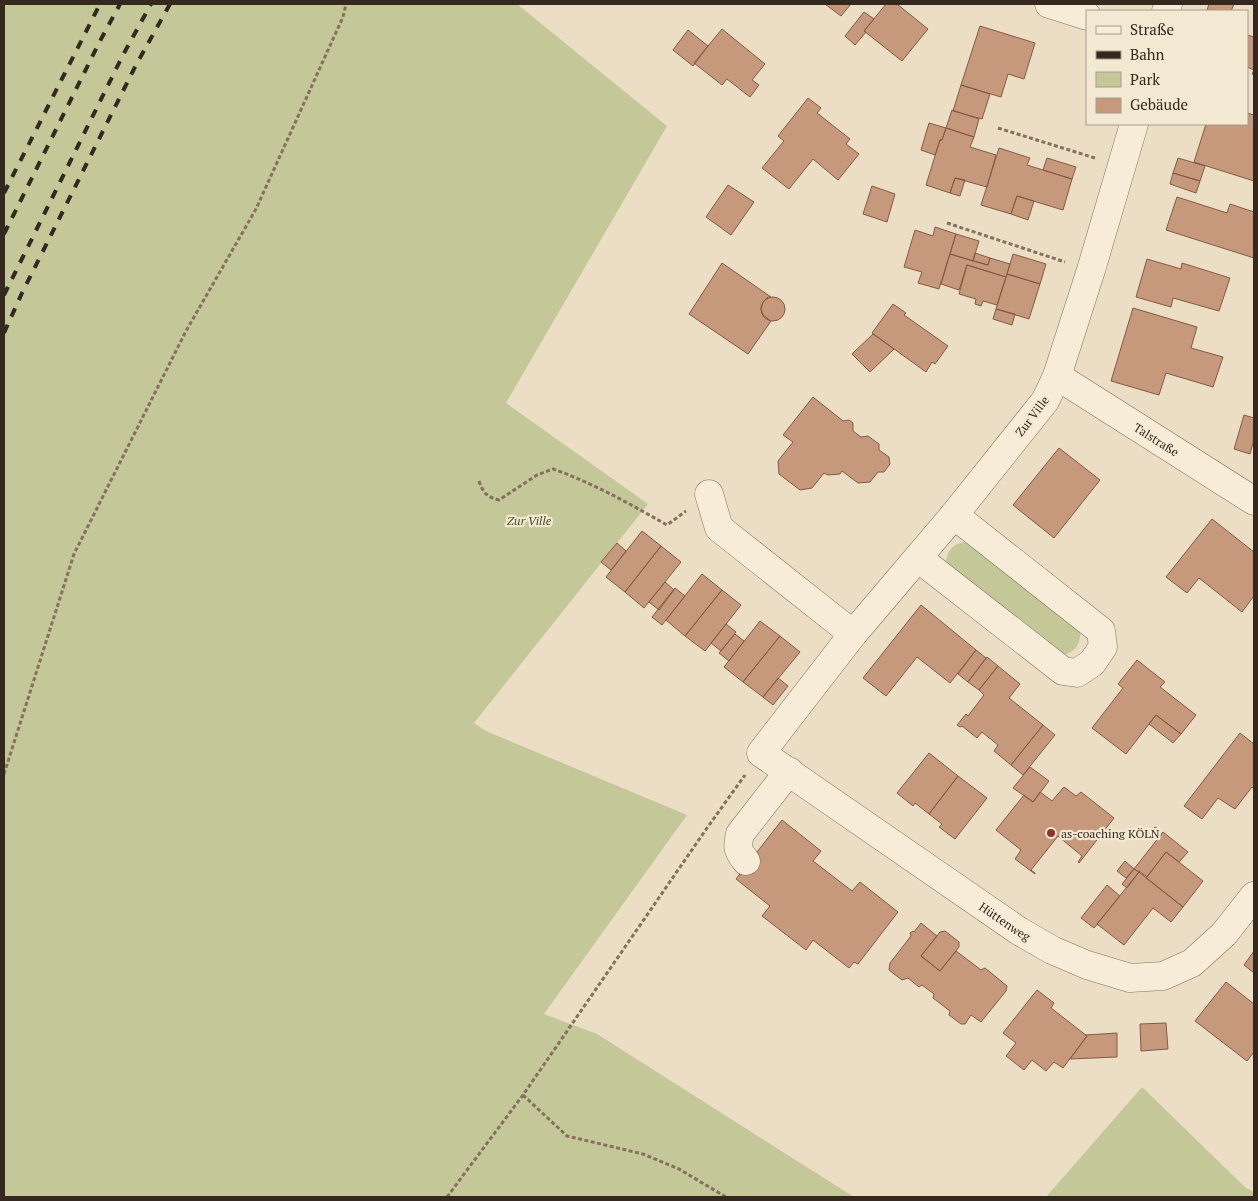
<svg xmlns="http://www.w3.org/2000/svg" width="1258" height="1201" viewBox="0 0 1258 1201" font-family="'PT Serif',serif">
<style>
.green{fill:#c4c899}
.building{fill:#c7997c;stroke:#825a43}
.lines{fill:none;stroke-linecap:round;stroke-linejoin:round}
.minor-casing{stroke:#84705c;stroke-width:29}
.path{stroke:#84705c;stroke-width:3;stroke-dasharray:4 2.5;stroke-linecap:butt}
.minor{stroke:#f6ecd7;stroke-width:28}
.rail{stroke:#35291f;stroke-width:4;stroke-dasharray:9 9;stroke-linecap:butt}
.poi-dot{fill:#8f3033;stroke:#f3e9d3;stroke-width:2}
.labels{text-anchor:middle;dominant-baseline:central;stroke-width:4.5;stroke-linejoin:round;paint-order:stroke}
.street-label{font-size:12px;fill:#35291f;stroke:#f3e9d3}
.park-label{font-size:12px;font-style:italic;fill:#475027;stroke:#f3e9d3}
.poi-label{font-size:12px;fill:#35291f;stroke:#f3e9d3;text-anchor:start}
</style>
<rect width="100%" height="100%" fill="#ebdec4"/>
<path class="green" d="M4,4H517L667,126L506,403L648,504L474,723L486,731L687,815L544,1014L597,1034L854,1197H4Z
M966,542L1080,632C1081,646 1073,654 1060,656L946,562C947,550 954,543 966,542Z
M1142,1087L1246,1188L1254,1192V1197H1046Z"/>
<path class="building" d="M825,4H851L841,16Z
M886,4H897L928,29L902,61L864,31Z
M1209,4H1234L1231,11L1207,10Z
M864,12L874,19L864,31L866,32L855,45L845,36Z
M980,26L1035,43L1024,79L1008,74L1001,97L961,85Z
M722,29L765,64L752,80L759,85L750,97L727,79L722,85L694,63Z
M688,30L708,46L693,66L673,50Z
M1247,35L1254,37V75L1252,74L1254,70L1247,67Z
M961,85L990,94L982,119L953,111Z
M808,98L821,108L817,113L850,139L846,144L859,154L838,180L813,159L789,189L762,168L784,141L778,136Z
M952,110L979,119L974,137L946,128Z
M1247,113L1254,115V181L1194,162L1206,124H1247Z
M929,123L946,128L942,140H940L935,155L921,150Z
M946,128L974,137L970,147L996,155L987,187L955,178L950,193L926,185L940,140H942Z
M999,148L1030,158L1027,165L1072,179L1063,210L1017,196L1011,214L981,205Z
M1047,158L1076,167L1072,179L1043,170Z
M1178,158L1205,166L1200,181L1173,173Z
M1173,173L1200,181L1196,193L1170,184Z
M955,178L965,180L960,196L950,193Z
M728,185L754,202L731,235L706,217Z
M872,186L895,194L887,222L863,214Z
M1017,196L1034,201L1028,220L1011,214Z
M1177,197L1227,213L1230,204L1254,212V258L1166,230Z
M935,227L956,234L939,289L918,283L922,272L904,267L915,230L933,236Z
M956,234L979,241L973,261L950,254Z
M975,253L990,258L988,265L973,261Z
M950,254L988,265L990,258L1010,264L1006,277L967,265L959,290L941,284Z
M1013,254L1046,264L1040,284L1007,274Z
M1147,259L1181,269L1182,263L1230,278L1219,311L1173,298L1171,307L1136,297Z
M722,263L771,297H768L763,302L761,309L763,315L771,321L748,354L689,314Z
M967,265L1006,277L997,305L983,301L981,306L975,304L976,299L959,294Z
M1007,274L1040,284L1029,319L996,309Z
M761 309a12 12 0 1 1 24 0a12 12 0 1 1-24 0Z
M893,304L906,313L904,315L948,346L935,364L932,362L926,372L872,333Z
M1133,308L1197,327L1191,348L1223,357L1213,387L1166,373L1159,395L1111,381Z
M996,309L1015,314L1012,325L993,319Z
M873,334L894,349L870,372L852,354Z
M813,397L843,421L849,420L853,423V431L861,437L868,436L879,444V450L889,457L890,464L884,472H878L870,482L858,483L842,471L840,474L828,475L824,473L812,488L800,490L779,474L778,461L793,442L783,435Z
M1244,415L1254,418V439L1250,454L1234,449Z
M1059,448L1100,480L1054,538L1013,505Z
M1212,519L1254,552V596L1242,612L1199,578L1187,593L1166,577Z
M642,531L661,546L625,592L606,577Z
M617,543L626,551L611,570L601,562Z
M661,546L681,562L644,608L625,592Z
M702,574L722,590L685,636L666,620Z
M665,582L674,590L659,610L649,602Z
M675,588L685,596L662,625L652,617Z
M722,590L741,605L705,651L685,636Z
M921,605L976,650L950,683L917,657L886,696L863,678Z
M760,621L780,636L743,682L724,667Z
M726,624L736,632L721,651L711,643Z
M735,634L744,641L729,661L719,653Z
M780,636L800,652L763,697L743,682Z
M976,650L986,658L968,682L958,674Z
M987,657L998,666L979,690L968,682Z
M1137,660L1165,682L1160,687L1196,715L1181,734L1156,715L1126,754L1092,728L1123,688L1118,684Z
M998,666L1020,684L1009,698L1043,725L1011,765L994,751L998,745L982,732L977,738L962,726L960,727L957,725L966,714L968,716L984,695L979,690Z
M778,678L788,686L773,705L763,697Z
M1156,715L1181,734L1173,743L1149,724Z
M1043,725L1055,735L1023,775L1011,765Z
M1240,733L1254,744V789L1252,787L1235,809L1218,798L1202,819L1184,806Z
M929,753L958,776L929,814L915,803L913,806L897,793Z
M1030,767L1049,781L1033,802L1013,788Z
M958,776L987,798L955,839L939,827L942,824L929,814Z
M1064,787L1076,796L1081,792L1114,818L1079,863L1078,862L1082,856L1058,836L1031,870L1035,873V874L1015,859L1021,850L996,830L1024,795L1033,802L1040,792L1052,801Z
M782,820L821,851L813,861L852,891L860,882L898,912L858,964L854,962L849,968L813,940L806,950L762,916L770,906L736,879Z
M1155,827L1160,830L1153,840L1148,836Z
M1163,832L1188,852L1179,862L1166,852L1147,877L1139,871V872L1134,869Z
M1166,852L1203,881L1183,907L1146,878Z
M1125,861L1134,869L1126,878L1117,871Z
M1134,869L1139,872L1127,888L1122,884Z
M1139,872L1183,907L1171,922L1153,908L1124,945L1097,924Z
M1107,885L1120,896L1094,928L1081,918Z
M921,923L937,936L921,956L940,971L956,951L981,970L985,968L1007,986L1006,991L981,1022L971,1015L965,1024H961L949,1015L950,1011L933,998L934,994L922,985L919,987L908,978L902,980L889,970L890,963L911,936L910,933L913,931L914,932Z
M945,931L959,942V947L940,971L921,956L940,932Z
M1254,951V973L1244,965Z
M1226,982L1254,1004V1052L1247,1061L1195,1021Z
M1037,990L1054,1003L1051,1008L1087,1036L1063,1068L1054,1062L1046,1071L1032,1060L1024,1070L1006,1056L1016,1043L1003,1033Z
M1166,1023L1168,1049L1141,1051L1140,1024Z
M1117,1033V1057L1070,1059L1087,1036L1085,1035Z"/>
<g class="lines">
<defs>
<g id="minor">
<path d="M1049,4L1087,16"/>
<path d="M1166,11L1168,4"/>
<path id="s1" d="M1134,124L1091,270L1057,376L1045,401L954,515L853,634L761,753L1019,931L1052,950L1087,965L1130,978L1163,976L1192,963L1224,934L1254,896"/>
<path id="s2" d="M1057,376L1254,501"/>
<path d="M709,494L719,528L853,634"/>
<path d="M918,558L1063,671L1077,673L1092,663L1103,647L1101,631L954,515"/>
<path d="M746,861C737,850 737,847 740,834L789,771"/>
</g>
</defs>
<use href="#minor" class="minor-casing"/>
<path class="path" d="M998,128L1095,158
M947,223L1065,262
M479,481C483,493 487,497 499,500L537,475L553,469C593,483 630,504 667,525L686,511
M4,774L74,554L186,331L256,209L343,17L346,4
M523,1095L567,1136L643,1154L679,1169L726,1197
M447,1197L523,1095L707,828L745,775"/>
<use href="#minor" class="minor"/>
<path class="rail" d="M4,193L100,4
M4,234L100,41L120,4
M4,295L123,55L151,4
M4,333L22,293L136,65L170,4"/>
</g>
<circle class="poi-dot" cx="1051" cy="833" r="5"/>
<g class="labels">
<g class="street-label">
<text transform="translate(1032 416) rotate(-53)">Zur Ville</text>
<text stroke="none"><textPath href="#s2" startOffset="118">Talstraße</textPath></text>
<text stroke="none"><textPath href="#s1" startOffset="1040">Hüttenweg</textPath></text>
</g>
<g class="park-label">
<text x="529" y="520">Zur Ville</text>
</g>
<g class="poi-label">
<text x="1061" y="833">as-coaching KÖLN</text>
</g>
</g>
<rect width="1258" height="1201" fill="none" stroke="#35291f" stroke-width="10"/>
<rect x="1086" y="10" width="162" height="115" fill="#f3e9d3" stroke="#a79c8b"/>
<rect x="1096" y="26" width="25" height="8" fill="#f6ecd7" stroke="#a79c8b"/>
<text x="1130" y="35" font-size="15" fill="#35291f">Straße</text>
<rect x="1096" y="51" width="25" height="8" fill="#35291f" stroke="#a79c8b"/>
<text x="1130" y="60" font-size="15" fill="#35291f">Bahn</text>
<rect x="1096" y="72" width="25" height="15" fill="#c4c899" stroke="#a79c8b"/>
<text x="1130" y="85" font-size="15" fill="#35291f">Park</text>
<rect x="1096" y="98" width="25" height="15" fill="#c7997c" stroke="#a79c8b"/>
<text x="1130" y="110" font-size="15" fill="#35291f">Gebäude</text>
</svg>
